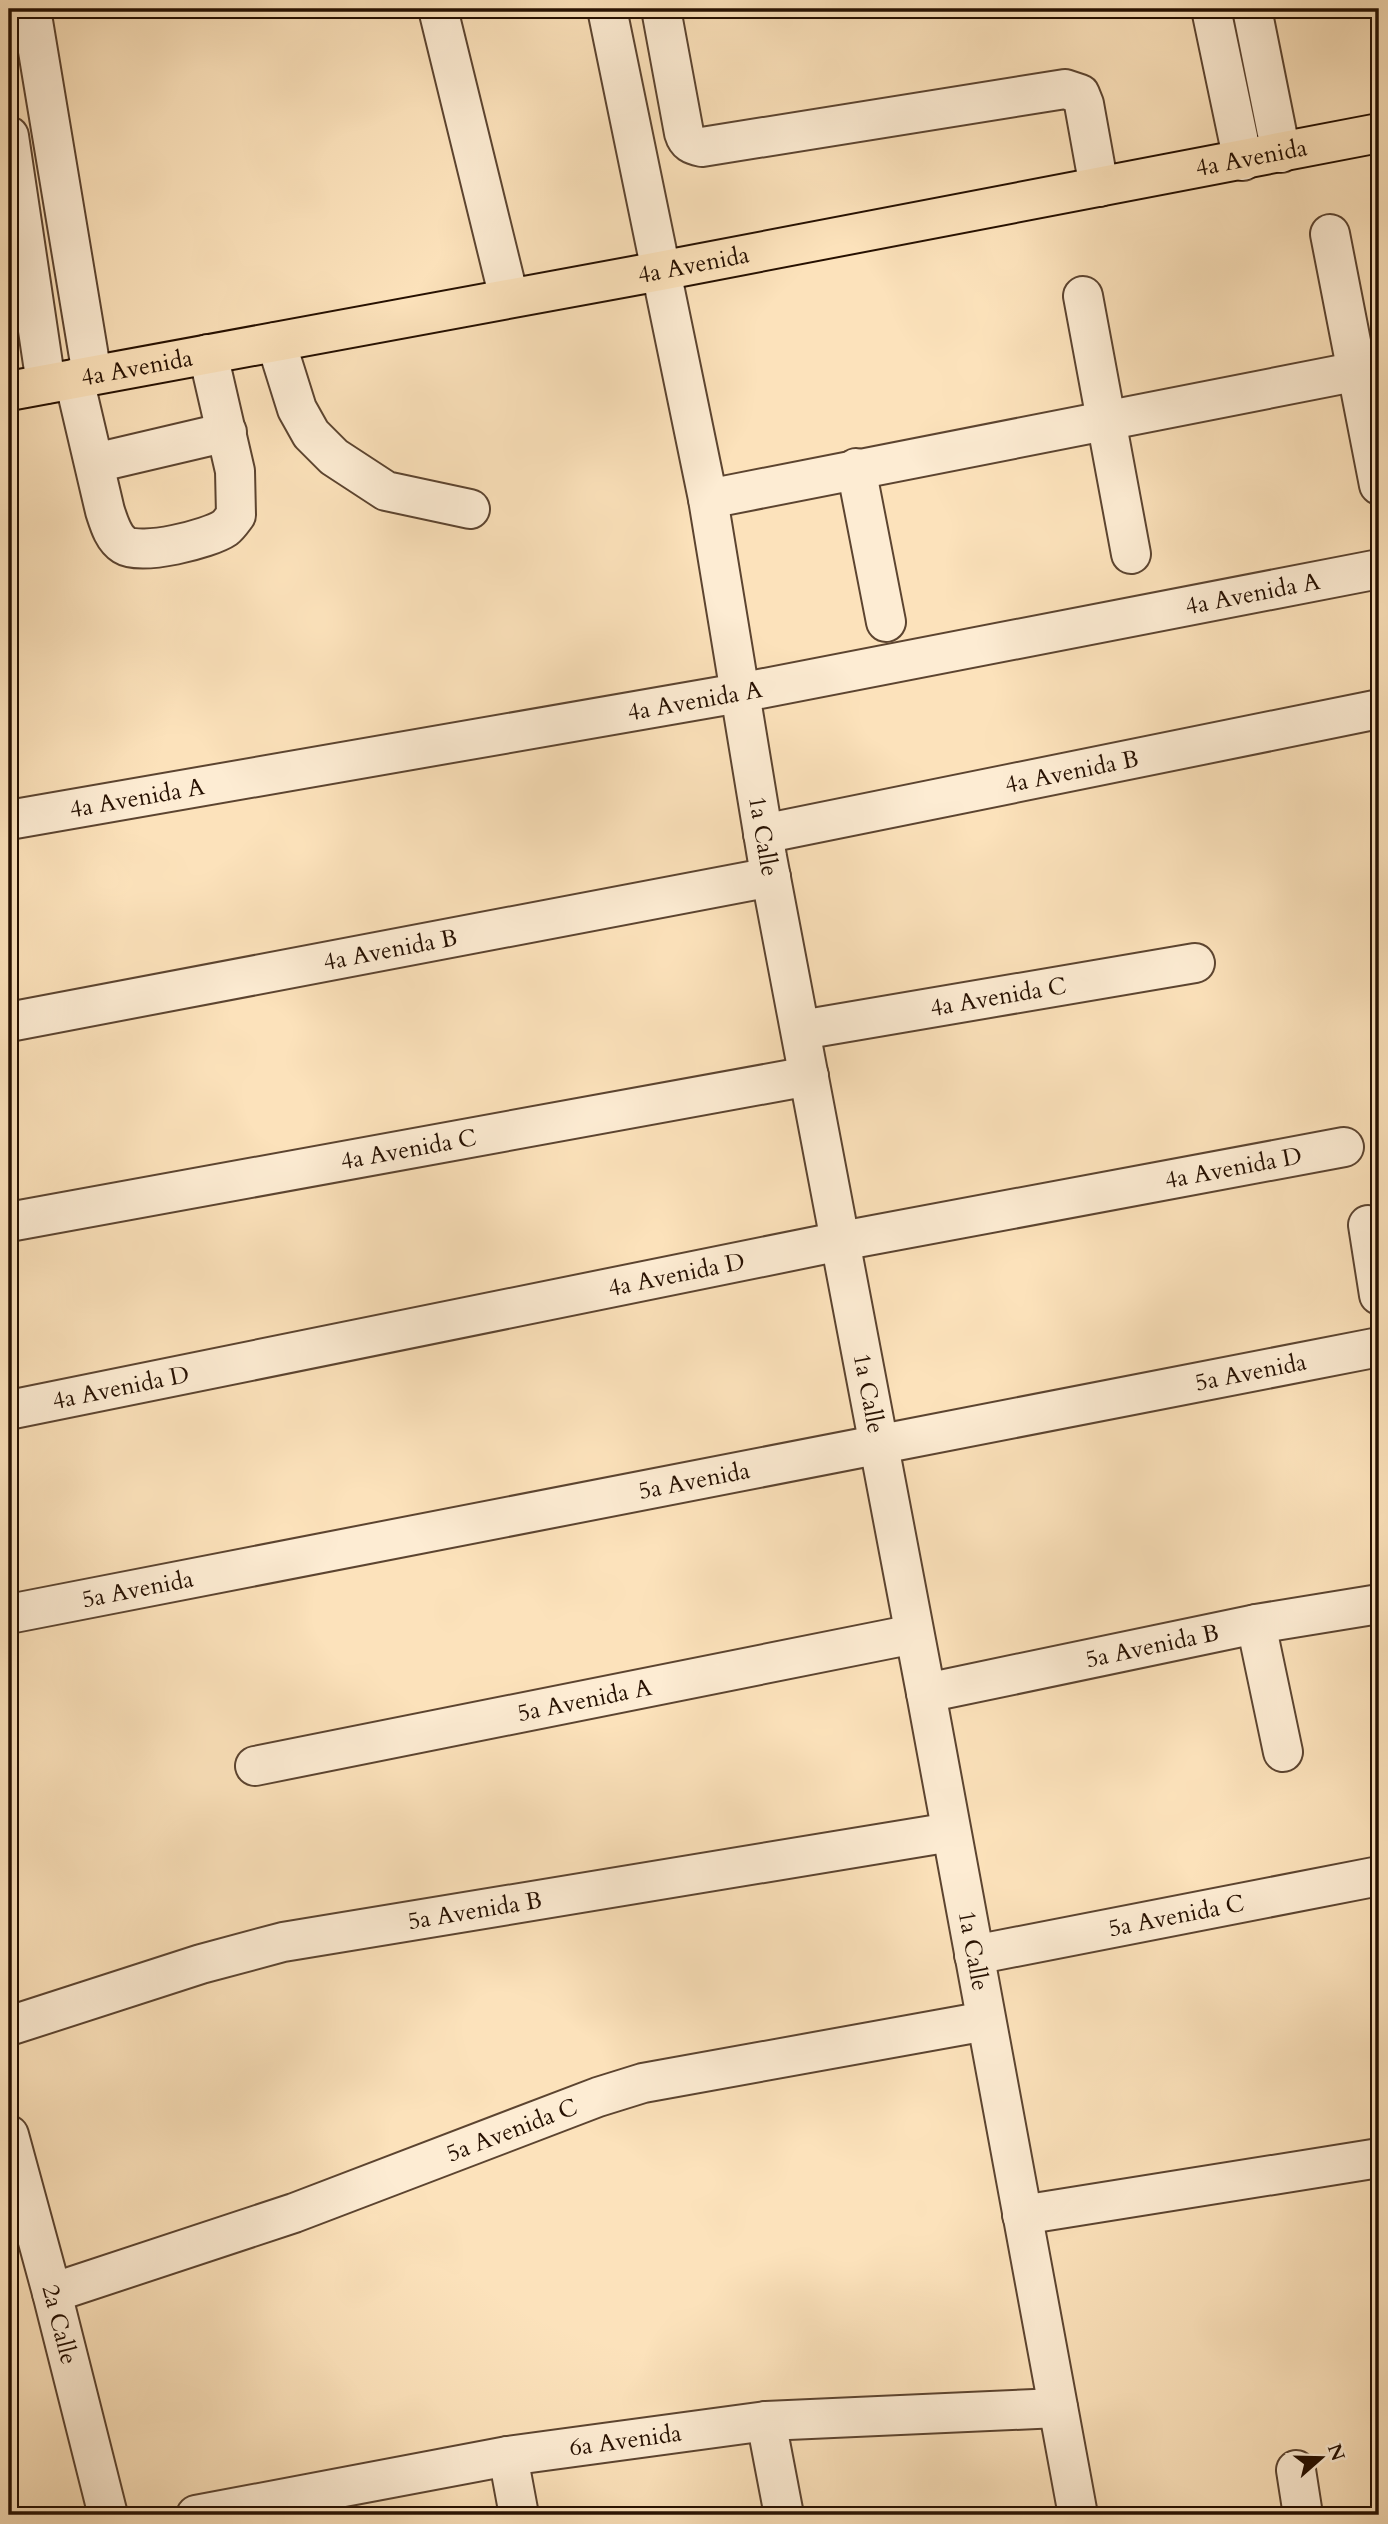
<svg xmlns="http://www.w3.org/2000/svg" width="1388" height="2524" viewBox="0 0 1388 2524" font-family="Cardo,serif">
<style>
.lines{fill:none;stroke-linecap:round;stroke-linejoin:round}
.minor-casing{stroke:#5c4430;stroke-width:42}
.major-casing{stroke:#261001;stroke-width:42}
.minor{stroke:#fdecd3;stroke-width:38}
.major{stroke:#fce2bb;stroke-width:38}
.labels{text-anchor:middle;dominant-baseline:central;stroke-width:5;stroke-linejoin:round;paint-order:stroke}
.street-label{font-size:24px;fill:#261001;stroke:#fdecd3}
</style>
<rect width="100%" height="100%" fill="#fce2bb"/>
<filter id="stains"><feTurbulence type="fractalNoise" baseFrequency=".00286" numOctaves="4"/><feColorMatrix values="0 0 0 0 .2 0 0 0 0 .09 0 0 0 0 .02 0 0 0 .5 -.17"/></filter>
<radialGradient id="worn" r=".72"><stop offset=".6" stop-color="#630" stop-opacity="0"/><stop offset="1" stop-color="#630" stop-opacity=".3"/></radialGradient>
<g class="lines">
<defs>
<g id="minor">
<path d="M31,9L92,375"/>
<path d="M438,9L509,298"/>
<path id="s1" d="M607,9L708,499L767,857L926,1693L1078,2515"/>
<path d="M661,9L684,133C687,143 692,145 702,147L1065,89L1080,94L1084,104L1099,187"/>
<path d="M1211,9L1243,161"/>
<path d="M1252,9L1281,153"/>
<path d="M9,136L46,384"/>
<path d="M1330,234L1379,485"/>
<path d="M1083,296L1131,554"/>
<path d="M276,342L297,409L311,434L334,457L386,491L470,509"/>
<path d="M74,379L105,511C109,523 113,538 124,545C141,556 209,539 225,528C229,525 233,519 236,515L235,471L208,354"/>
<path d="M95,463L227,432"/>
<path d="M856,468L886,622"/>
<path d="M708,499L1379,367"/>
<path id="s2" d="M9,820L739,693L1379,569"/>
<path id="s3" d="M763,834L1379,709"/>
<path id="s4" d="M9,1022L771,877"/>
<path id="s5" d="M801,1030L1195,963"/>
<path id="s6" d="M9,1222L809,1076"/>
<path d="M1368,1225L1379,1295"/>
<path id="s7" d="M9,1410L841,1241L1344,1147"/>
<path id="s8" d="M9,1614L1379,1347"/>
<path d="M1256,1624L1283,1752"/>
<path id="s9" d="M926,1693L1256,1624L1379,1604"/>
<path id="s10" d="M255,1766L914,1634"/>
<path id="s11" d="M974,1955L1379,1876"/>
<path id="s12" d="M9,2026L201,1964L283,1942L951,1832"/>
<path id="s13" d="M9,2135L52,2293L108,2515"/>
<path d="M1022,2215L1379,2158"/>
<path id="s14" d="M52,2293L294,2213L598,2097L643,2083L986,2021"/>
<path d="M766,2421L784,2515"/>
<path d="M508,2456L519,2515"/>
<path d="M1296,2470L1303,2515"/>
<path id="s15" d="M196,2515L508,2456L766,2421L1058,2408"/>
</g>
<g id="major">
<path id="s16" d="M9,391L660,271L1379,133"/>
</g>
</defs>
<use href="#minor" class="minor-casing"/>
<use href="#major" class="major-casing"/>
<use href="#minor" class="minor"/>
<use href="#major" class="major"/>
</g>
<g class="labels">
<g class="street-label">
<text stroke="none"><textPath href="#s16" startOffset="1264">4a Avenida</textPath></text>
<text stroke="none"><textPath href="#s16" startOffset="696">4a Avenida</textPath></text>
<text stroke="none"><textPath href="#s16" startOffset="130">4a Avenida</textPath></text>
<text stroke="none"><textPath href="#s2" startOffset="1264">4a Avenida A</textPath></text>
<text stroke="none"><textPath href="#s2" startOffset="696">4a Avenida A</textPath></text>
<text stroke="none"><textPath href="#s3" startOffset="315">4a Avenida B</textPath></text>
<text stroke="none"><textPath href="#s2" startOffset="130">4a Avenida A</textPath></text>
<text stroke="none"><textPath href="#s1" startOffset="842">1a Calle</textPath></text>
<text stroke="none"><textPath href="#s4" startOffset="388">4a Avenida B</textPath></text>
<text stroke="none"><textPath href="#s5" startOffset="200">4a Avenida C</textPath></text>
<text stroke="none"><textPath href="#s6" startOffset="406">4a Avenida C</textPath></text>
<text stroke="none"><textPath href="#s7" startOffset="1248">4a Avenida D</textPath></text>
<text stroke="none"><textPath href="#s7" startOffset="681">4a Avenida D</textPath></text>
<text stroke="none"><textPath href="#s8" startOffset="1265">5a Avenida</textPath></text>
<text stroke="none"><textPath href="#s7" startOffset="114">4a Avenida D</textPath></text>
<text stroke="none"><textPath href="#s1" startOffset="1409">1a Calle</textPath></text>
<text stroke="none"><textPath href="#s8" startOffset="698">5a Avenida</textPath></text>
<text stroke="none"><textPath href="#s8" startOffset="131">5a Avenida</textPath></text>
<text stroke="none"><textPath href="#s9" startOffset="231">5a Avenida B</textPath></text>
<text stroke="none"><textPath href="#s10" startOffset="336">5a Avenida A</textPath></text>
<text stroke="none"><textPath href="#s12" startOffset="481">5a Avenida B</textPath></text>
<text stroke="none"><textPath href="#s11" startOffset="206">5a Avenida C</textPath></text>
<text stroke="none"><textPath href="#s1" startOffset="1976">1a Calle</textPath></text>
<text stroke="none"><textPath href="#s14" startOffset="488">5a Avenida C</textPath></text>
<text stroke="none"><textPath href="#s13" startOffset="196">2a Calle</textPath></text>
<text stroke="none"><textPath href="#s15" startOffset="436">6a Avenida</textPath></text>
</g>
</g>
<rect width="1388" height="2524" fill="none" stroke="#fce2bb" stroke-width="35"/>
<rect x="10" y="10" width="1367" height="2503" fill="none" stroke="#261001" stroke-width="3.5"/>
<rect x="18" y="18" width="1353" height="2489" fill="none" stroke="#261001" stroke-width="2"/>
<g transform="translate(1321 2458) rotate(70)" stroke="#fdecd3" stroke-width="5" paint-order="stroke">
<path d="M0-5L12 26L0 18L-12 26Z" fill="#261001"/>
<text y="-10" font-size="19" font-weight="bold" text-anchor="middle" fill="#261001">N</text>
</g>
<rect width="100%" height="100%" filter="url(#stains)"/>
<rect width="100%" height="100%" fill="url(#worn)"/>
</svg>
